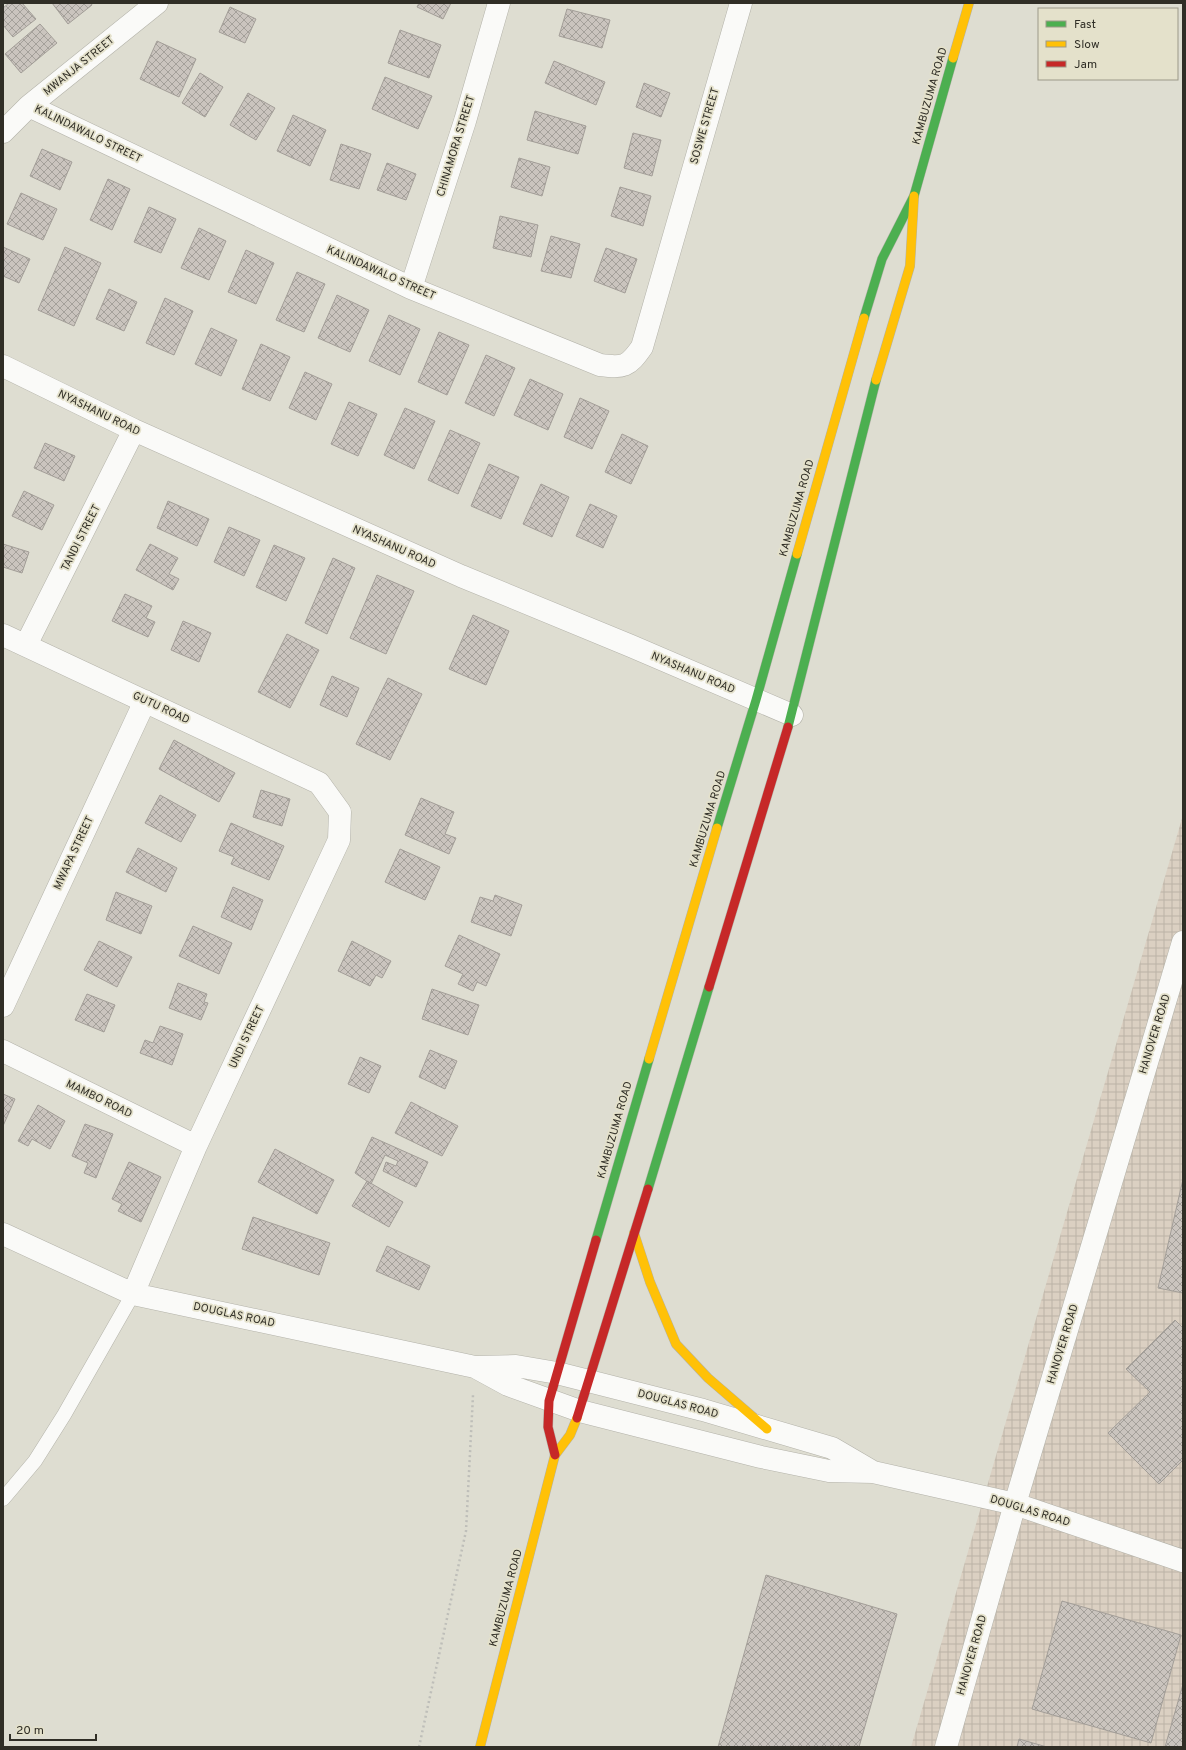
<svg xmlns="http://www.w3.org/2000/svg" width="1186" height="1750" viewBox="0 0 1186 1750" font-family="Overpass,sans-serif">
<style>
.industrial{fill:url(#industrial-grid)}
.building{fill:url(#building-cross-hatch);stroke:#a39e98}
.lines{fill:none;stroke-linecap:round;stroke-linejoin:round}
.lane-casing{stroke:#b3b2a9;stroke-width:15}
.street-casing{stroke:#b3b2a9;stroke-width:23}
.fast-casing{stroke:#b3b2a9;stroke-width:10}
.slow-casing{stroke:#b3b2a9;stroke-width:10}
.jam-casing{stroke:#b3b2a9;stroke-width:10}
.path{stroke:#bebeb9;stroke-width:2.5;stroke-dasharray:2 3;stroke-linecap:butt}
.lane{stroke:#fafaf8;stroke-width:14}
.street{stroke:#fafaf8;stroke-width:22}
.fast{stroke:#4caf50;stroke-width:9}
.slow{stroke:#ffc107;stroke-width:9}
.jam{stroke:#c62828;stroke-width:9}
.labels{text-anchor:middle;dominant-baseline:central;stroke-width:3.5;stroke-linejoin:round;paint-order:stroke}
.street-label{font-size:11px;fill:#302e26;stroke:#e4e1cb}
</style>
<defs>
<pattern id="industrial-grid" width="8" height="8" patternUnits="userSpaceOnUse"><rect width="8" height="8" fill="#dbd0c2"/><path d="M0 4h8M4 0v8" fill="none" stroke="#bcb3a7"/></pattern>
<pattern id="building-cross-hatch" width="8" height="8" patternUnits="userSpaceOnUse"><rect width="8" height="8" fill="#cac4be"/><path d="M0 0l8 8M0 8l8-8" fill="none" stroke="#a4a09a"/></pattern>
</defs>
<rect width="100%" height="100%" fill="#deddd1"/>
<path class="industrial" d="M1183,815V1747H911Z"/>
<path class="building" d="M9,3H22L36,19L13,37L3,25V8Z
M52,3H91L92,5L68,24Z
M419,3H451L443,19L417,7Z
M230,7L256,19L245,43L219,32Z
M567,9L610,20L602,48L559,36Z
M40,24L57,43L21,73L5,54Z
M400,30L441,45L429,78L388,63Z
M157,41L196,59L179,97L140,79Z
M554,61L605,82L596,105L545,83Z
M200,73L223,87L205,117L182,103Z
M385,77L432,96L418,129L372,109Z
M644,83L670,93L661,117L636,107Z
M248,93L275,108L256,140L230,125Z
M535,111L586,126L578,154L527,140Z
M293,115L326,130L310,166L277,151Z
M633,133L661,140L652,176L624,168Z
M341,144L371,154L359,189L330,180Z
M42,149L72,162L60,190L30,176Z
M519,158L550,167L542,196L511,187Z
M387,163L416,174L406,200L377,190Z
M108,179L130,189L112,230L90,220Z
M620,187L651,196L643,226L611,216Z
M21,193L57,209L43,240L7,224Z
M149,207L176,219L161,253L134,242Z
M500,216L538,225L531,257L493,248Z
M199,228L226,241L209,280L181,268Z
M551,236L580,244L571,278L541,271Z
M3,247L30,259L19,283L3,276Z
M65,247L101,263L74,326L38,310Z
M606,248L637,259L625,293L594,281Z
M246,250L274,263L256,304L228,292Z
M297,272L325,284L304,332L276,320Z
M109,289L137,302L124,331L96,319Z
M337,295L369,310L350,352L318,338Z
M165,298L193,311L174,355L146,343Z
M389,315L420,329L400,375L369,361Z
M211,328L237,340L221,376L195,364Z
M439,332L469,345L447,395L418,382Z
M261,344L290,357L270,401L242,389Z
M486,355L515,368L494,416L465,403Z
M305,372L332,384L316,420L289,408Z
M530,379L563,394L548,430L514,415Z
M580,398L609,411L592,449L564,437Z
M349,402L377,414L358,456L331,444Z
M405,408L435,421L414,469L384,455Z
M450,430L480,443L458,494L428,480Z
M622,434L648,446L631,484L605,472Z
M45,443L75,456L64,481L34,468Z
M489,464L519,477L501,519L471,506Z
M541,484L569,497L552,537L523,524Z
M24,491L54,505L42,530L12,516Z
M168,501L209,519L197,546L157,528Z
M590,504L617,516L603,548L576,536Z
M229,527L260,540L244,576L214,562Z
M3,544L29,552L22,573L3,567Z
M150,544L178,558L169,574L179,579L173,590L136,570Z
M274,545L305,558L286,601L256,587Z
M333,558L355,568L327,634L305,623Z
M377,575L414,591L386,654L350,638Z
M125,594L152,606L146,618L155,622L148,637L112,621Z
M473,615L509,631L486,685L449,669Z
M183,621L211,633L199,662L171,650Z
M287,634L319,650L290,708L258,692Z
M332,676L359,688L347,717L320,705Z
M388,678L422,694L390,760L356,744Z
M174,740L235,773L219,802L159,769Z
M261,790L290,799L282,826L253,817Z
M160,795L196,815L181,842L145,823Z
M421,798L454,812L445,834L456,838L449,854L405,835Z
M231,823L284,846L269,880L231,864L234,857L219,851Z
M138,848L177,868L166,892L126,872Z
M400,849L440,867L425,900L385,882Z
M233,887L263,900L251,930L221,917Z
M116,892L152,906L141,934L106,920Z
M495,895L522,905L511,936L471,922L480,897L493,901Z
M193,926L232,943L219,974L179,956Z
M459,935L500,954L486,986L477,982L473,991L458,984L463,974L445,966Z
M99,941L132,957L117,987L84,970Z
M352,941L391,961L382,978L376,975L370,986L338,971Z
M178,983L207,994L204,1002L208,1003L201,1020L169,1008Z
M432,989L479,1005L468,1035L422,1019Z
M87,994L115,1005L104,1032L75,1020Z
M160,1026L183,1034L172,1065L140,1053L145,1040L153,1043Z
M430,1050L457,1061L445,1089L419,1077Z
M360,1057L381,1066L369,1093L348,1084Z
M3,1094L15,1099L3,1126Z
M411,1102L458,1126L442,1156L395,1133Z
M38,1105L65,1121L50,1149L32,1139L28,1146L18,1141Z
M85,1124L113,1134L96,1178L84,1173L88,1163L72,1156Z
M372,1137L428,1162L416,1187L383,1171L386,1162L396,1166L398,1161L385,1155L371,1184L355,1173Z
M275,1149L334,1180L317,1214L258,1182Z
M129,1162L161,1177L141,1222L118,1211L122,1204L112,1199Z
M1183,1179V1293L1158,1288Z
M367,1181L403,1202L389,1227L352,1206Z
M253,1217L330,1243L319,1275L242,1249Z
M387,1246L430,1266L419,1290L376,1271Z
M1175,1320L1183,1328V1460L1159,1484L1108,1433L1150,1392L1126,1369Z
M766,1575L897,1614L859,1747H718Z
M1062,1601L1181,1635L1151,1743L1032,1709Z
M1183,1684V1747H1165Z
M1019,1739L1047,1747H1017Z"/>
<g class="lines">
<defs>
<path id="lane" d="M3,1499L35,1461L64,1415L133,1294"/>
<path id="street" d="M29,106L411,288L600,365C624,368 628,367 642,347L741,3
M3,132L29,106L157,3
M411,288L465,121L499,3
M3,366L134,430L461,576L631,646L792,715
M3,635L319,783L340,812L339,840L196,1146L133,1294
M26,645L134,430
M3,1006L145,701
M3,1051L196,1146
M3,1234L133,1294L475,1367L516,1366L557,1373L703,1410L832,1448L873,1472
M475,1367L508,1385L580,1411L761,1457L829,1471L873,1472L1015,1504L1183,1561
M946,1747L1015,1504L1183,942"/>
<path id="fast" d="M864,318L882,259L914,196L953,58
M788,727L876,380
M717,828L756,700L797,554
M648,1189L709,987
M596,1240L649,1059"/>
<path id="slow" d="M953,58L969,3
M876,380L910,266L914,196
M797,554L864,318
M649,1059L717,828
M634,1233L650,1282L676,1344L708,1378L767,1429
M480,1747L555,1455L570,1435L577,1418"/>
<path id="jam" d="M709,987L788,727
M577,1418L648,1189
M555,1455L548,1427L549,1401L596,1240"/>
</defs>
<use href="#lane" class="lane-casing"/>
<use href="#street" class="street-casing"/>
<use href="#fast" class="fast-casing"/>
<use href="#slow" class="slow-casing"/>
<use href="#jam" class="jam-casing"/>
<path class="path" d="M419,1747L466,1531L473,1395"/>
<use href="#lane" class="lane"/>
<use href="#street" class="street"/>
<use href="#fast" class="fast"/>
<use href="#slow" class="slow"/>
<use href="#jam" class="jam"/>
</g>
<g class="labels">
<g class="street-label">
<text transform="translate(79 66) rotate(-39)">MWANJA STREET</text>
<text transform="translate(930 96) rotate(-74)">KAMBUZUMA ROAD</text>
<text transform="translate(705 126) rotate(-74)">SOSWE STREET</text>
<text transform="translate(88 134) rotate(26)">KALINDAWALO STREET</text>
<text transform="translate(456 146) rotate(-73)">CHINAMORA STREET</text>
<text transform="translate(381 273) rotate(24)">KALINDAWALO STREET</text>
<text transform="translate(99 413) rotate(26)">NYASHANU ROAD</text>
<text transform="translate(797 508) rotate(-74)">KAMBUZUMA ROAD</text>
<text transform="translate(81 538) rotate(-63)">TANDI STREET</text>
<text transform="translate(394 547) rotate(24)">NYASHANU ROAD</text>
<text transform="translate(693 673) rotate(23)">NYASHANU ROAD</text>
<text transform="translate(161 708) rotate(25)">GUTU ROAD</text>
<text transform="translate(708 819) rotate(-73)">KAMBUZUMA ROAD</text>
<text transform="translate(74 853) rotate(-65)">MWAPA STREET</text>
<text transform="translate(1155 1034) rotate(-73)">HANOVER ROAD</text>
<text transform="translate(247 1037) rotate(-65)">UNDI STREET</text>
<text transform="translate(99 1099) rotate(26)">MAMBO ROAD</text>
<text transform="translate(615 1130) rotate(-74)">KAMBUZUMA ROAD</text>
<text transform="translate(234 1315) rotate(12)">DOUGLAS ROAD</text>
<text transform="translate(1063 1344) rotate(-73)">HANOVER ROAD</text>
<text transform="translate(678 1404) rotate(15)">DOUGLAS ROAD</text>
<text transform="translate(1030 1511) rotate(17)">DOUGLAS ROAD</text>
<text transform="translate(506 1598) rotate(-75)">KAMBUZUMA ROAD</text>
<text transform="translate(972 1655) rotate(-74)">HANOVER ROAD</text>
</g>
</g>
<rect width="1186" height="1750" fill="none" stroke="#302e26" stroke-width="8"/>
<rect x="1038" y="8" width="140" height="72" fill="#e4e1cb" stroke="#9c9989"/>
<rect x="1046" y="21" width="20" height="6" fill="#4caf50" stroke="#9c9989"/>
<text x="1074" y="28" font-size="12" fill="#302e26">Fast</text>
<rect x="1046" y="41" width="20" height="6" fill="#ffc107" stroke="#9c9989"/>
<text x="1074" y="48" font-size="12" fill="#302e26">Slow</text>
<rect x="1046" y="61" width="20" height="6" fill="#c62828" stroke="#9c9989"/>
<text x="1074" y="68" font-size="12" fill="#302e26">Jam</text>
<path d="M10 1734v6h86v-6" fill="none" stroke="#302e26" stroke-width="2"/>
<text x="16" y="1734" font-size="12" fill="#302e26" stroke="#e4e1cb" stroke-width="3" paint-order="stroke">20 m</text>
</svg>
